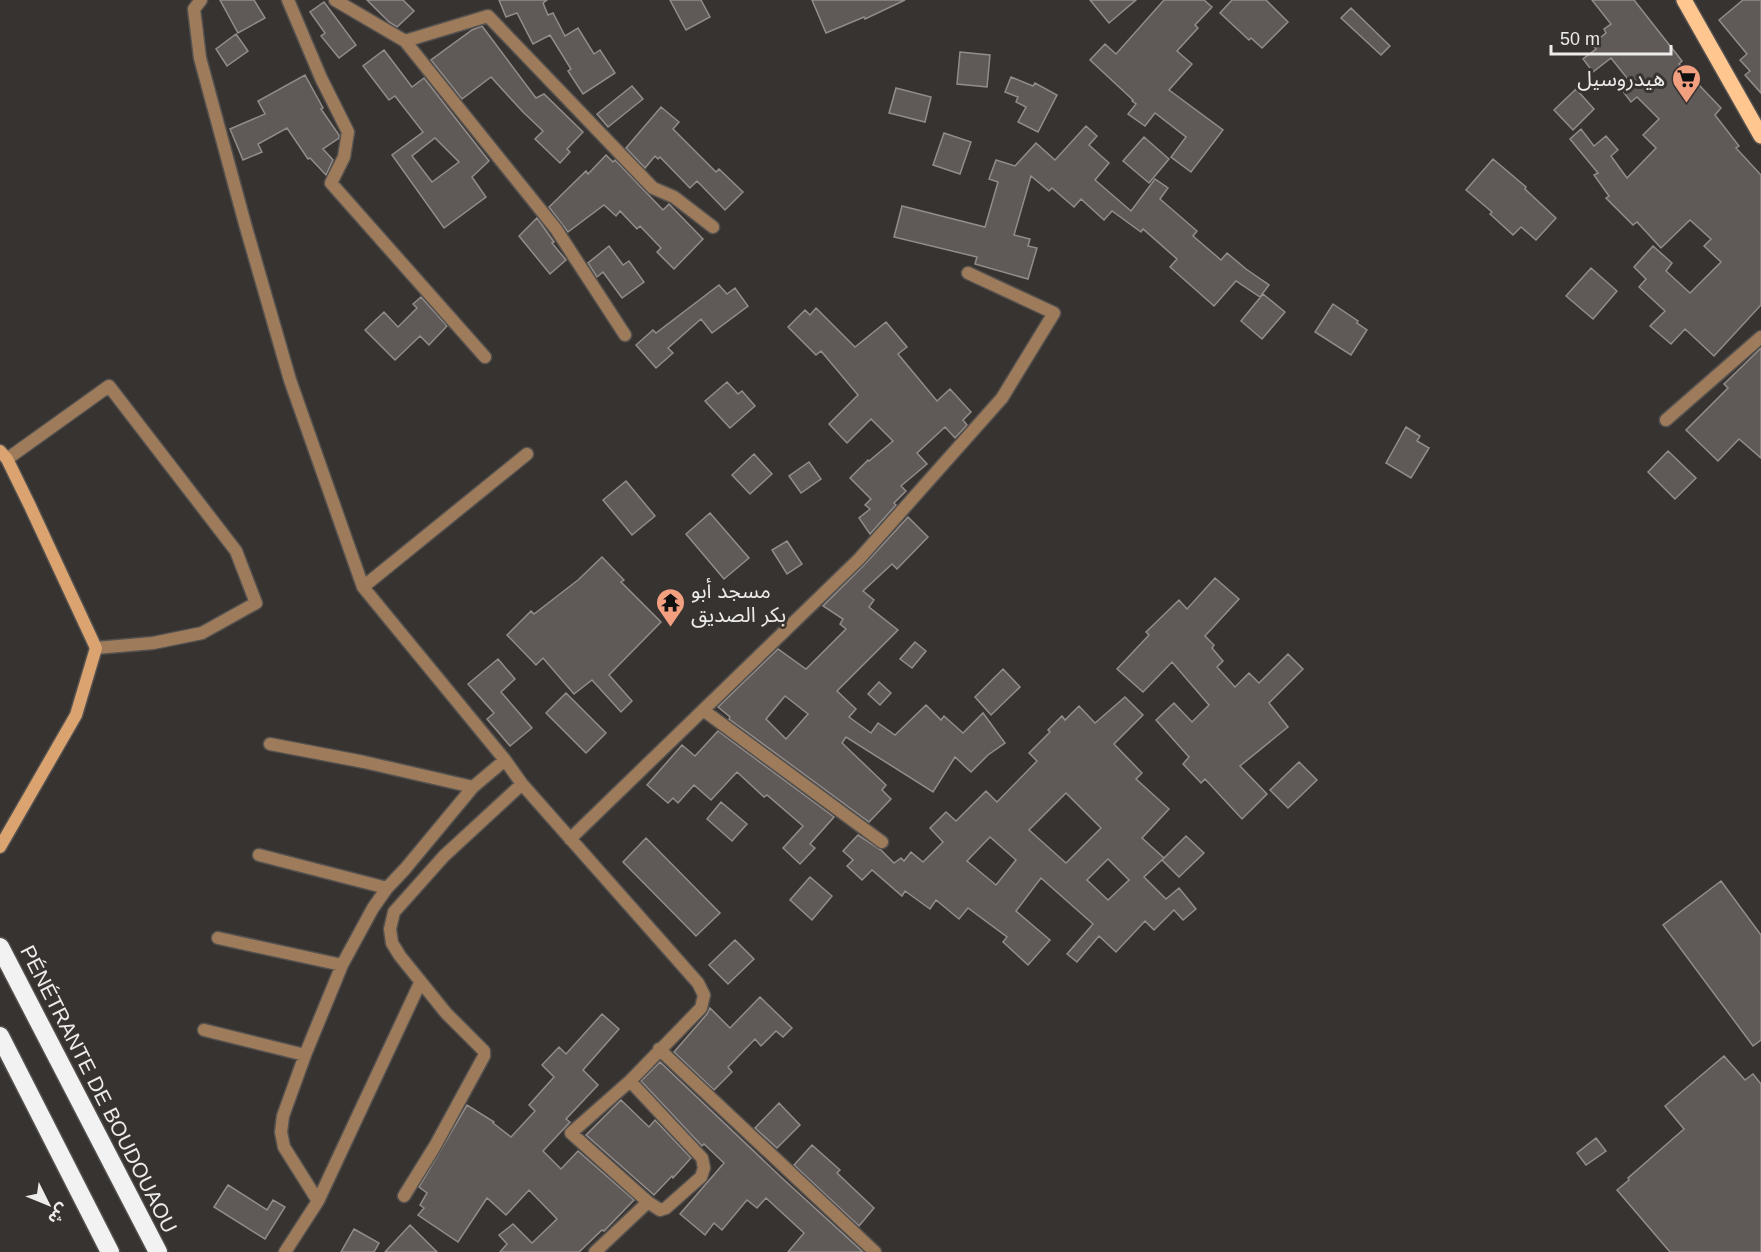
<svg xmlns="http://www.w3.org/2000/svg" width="1761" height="1252" viewBox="0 0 1761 1252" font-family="Arial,'Noto Sans Arabic',sans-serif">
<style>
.building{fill:#5f5a58;stroke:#928d8a;stroke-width:1.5;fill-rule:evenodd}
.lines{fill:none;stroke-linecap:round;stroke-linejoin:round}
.minor-casing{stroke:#54514f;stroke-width:15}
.secondary-casing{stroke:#54514f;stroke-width:15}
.primary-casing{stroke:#54514f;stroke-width:18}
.motorway-casing{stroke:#54514f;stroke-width:21}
.minor{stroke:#9e7c5b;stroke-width:12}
.secondary{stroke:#daa36f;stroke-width:12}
.primary{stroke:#ffc690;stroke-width:15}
.motorway{stroke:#f2f2f2;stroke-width:18}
.labels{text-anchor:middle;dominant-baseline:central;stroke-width:6;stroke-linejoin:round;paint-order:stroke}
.poi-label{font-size:21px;fill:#eeecea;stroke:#373331;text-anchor:end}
.street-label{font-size:21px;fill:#eeecea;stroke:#373331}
</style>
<rect width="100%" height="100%" fill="#373331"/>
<path class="building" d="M220,0H254L265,18L238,33Z
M367,0H403L414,11L397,27L389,22Z
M499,0H547L543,3L548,15L553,13L565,36L578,28L594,54L600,50L615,73L583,94L568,71L571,69L550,35L533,44L517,13L506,17Z
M670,0H701L710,17L686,30Z
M812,0H905L865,19L864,17L826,33Z
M1090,0H1136L1109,23Z
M1164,0H1204L1212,7L1195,25L1198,28L1177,51L1192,64L1169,90L1223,130L1191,172L1171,157L1186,137L1155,113L1145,126L1128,114L1136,104L1132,101L1133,100L1090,60L1105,44L1116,54Z
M1232,0H1266L1288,22L1262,48L1251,38L1249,40L1220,13Z
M1592,0H1634L1682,61L1679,64L1721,108L1715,115L1739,146L1736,148L1761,175V305L1714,356L1685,329L1671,344L1650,326L1665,311L1639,287L1646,279L1634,267L1653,246L1672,263L1666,271L1690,293L1721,262L1704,246L1711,239L1690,220L1661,248L1637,222L1633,225L1606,198L1609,196L1594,175L1598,173L1570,139L1581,129L1594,146L1606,136L1618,150L1611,156L1627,178L1656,148L1643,135L1659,119L1637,97L1631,102L1618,85L1627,78L1611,58L1593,72L1583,59L1596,49L1592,44L1606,33L1604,29L1611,24Z
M1743,0H1761V93L1745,75L1750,71L1740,60L1747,54L1719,20Z
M324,2L356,45L339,58L321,36L325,33L310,12Z
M1351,8L1390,46L1381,55L1341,18Z
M482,26L536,98L544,94L583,132L567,149L570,152L560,163L535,139L543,131L523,112L491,77L462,99L431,60L472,30Z
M236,34L248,51L227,66L216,49Z
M384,50L412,87L424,78L489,161L472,177L486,197L444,228L392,155L423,132L395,96L389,100L363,66ZM435,138L459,162L432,182L412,156Z
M960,52L990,55L987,87L957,84Z
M305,75L323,108L321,109L339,135V138L323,149L333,160L326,175L310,158L308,159L287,128L258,144L262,152L243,160L230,129L265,114L258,101Z
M1011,77L1033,86L1035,83L1057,95L1038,132L1018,122L1026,107L1016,102L1018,97L1005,92Z
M632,86L643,99L608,127L597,114Z
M896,88L931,97L925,122L889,113Z
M1576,89L1594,109L1573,130L1554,110Z
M661,107L679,122L673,129L716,172L719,169L743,192L725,210L697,181L690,188L660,157L658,159L655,156L645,168L626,148Z
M1086,126L1097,136L1089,145L1109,163L1095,180L1131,211L1155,179L1168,188L1160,199L1197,231L1193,236L1221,260L1227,253L1246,269L1269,285L1260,297L1236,281L1214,306L1170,267L1177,259L1143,229L1141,232L1112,211L1104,220L1081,199L1074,207L1052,188L1049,191L1031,176L1014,235L1030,239L1028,246L1037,248L1028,279L975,264L977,257L894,237L902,206L985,227L998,182L989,179L996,160L1015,166L1036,143L1055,160Z
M944,133L971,142L960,174L933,165Z
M1144,137L1169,159L1149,183L1123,161Z
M606,155L613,162L615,160L663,210L669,204L703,239L674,269L657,252L661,248L640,226L637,229L620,211L616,216L604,205L568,232L549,207L586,171L588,174Z
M1493,159L1526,187L1525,189L1556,218L1536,240L1521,227L1513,235L1490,214L1492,212L1466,190Z
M537,218L554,242L552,243L566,260L550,274L519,236Z
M609,246L623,265L629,261L644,282L622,298L603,272L597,277L588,263Z
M1591,268L1617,291L1593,319L1566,296Z
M719,285L727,294L735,288L748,306L712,333L701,319L668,348L673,353L656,368L636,345L653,330L656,333Z
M1263,294L1285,312L1262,339L1241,321Z
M421,297L447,326L429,345L420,336L395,360L365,330L384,312L398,327L417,308L413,304Z
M1333,304L1358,321L1357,323L1367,330L1351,355L1315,332Z
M816,308L855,347L886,322L907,347L898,354L937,401L950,389L971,412L963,420L967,425L955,438L945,427L917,453L927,464L901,486L906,491L894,503L896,505L870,534L859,518L870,509L865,505L871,499L850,478L868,460L869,461L893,441L871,419L847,443L829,424L858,395L821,351L816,355L788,327L805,310L810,315Z
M1761,348V458L1739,439L1718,461L1686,430L1728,388L1724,384Z
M727,382L738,394L742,391L755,406L730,428L705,401Z
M1406,427L1420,436L1417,441L1429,448L1411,478L1386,463Z
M1668,451L1696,478L1675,499L1648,472Z
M754,454L772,474L750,494L732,475Z
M809,462L821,479L801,493L789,476Z
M626,481L655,516L632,535L603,500Z
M710,513L749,558L724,579L686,534Z
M908,517L928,537L897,569L892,564L863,591L874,600L869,607L898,630L837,691L856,709L849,717L871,733L878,723L895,735L926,705L941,720L944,716L963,733L983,713L1005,743L988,755L971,772L955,757L933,792L846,737L842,743L886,785L882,790L891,799L869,822L729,719L730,717L718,707L778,649L806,669L846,629L840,624L843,619L823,606L865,564ZM785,696L808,714L786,739L766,719Z
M787,541L802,564L787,574L772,550Z
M602,557L624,580L621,582L661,622L609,675L632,701L621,712L592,680L574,694L543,658L536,665L507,635L531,611L534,614L578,580Z
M1215,578L1239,599L1205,636L1214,645L1212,648L1223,661L1217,667L1235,687L1249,673L1259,683L1288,654L1303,669L1269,703L1288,727L1240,766L1267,794L1242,819L1205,779L1201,783L1183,764L1189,757L1156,720L1174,703L1192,722L1209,705L1172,662L1143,692L1117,669L1149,635L1146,632L1179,600L1187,609Z
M915,642L926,651L912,668L900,659Z
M498,659L515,679L501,692L532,728L510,746L487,719L494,713L468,684Z
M1003,669L1020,687L991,715L975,697Z
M879,682L891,693L880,705L868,694Z
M566,693L606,733L586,753L546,713Z
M1125,697L1143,715L1114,744L1142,773L1136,779L1169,809L1142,838L1164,858L1144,877L1166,899L1179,888L1196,909L1183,920L1174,910L1154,930L1145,921L1116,952L1099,936L1077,962L1067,954L1093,924L1041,878L1016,911L1050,940L1028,965L1003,942L1007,937L968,908L959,919L936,900L930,909L905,891L902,896L872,870L862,880L847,866L853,860L843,851L858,835L881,850L894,863L901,858L904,861L911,852L923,862L943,842L930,828L946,812L956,821L986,791L997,802L1037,761L1029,753L1050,732L1048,730L1062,716L1065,720L1079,706L1095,723ZM1066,793L1101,828L1066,863L1029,830ZM990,837L1016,860L996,885L967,861ZM1108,859L1129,880L1108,900L1087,880Z
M718,731L834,817L810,844L815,848L800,864L783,848L803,826L767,795L764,797L737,772L711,800L694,785L678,803L673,798L668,803L647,785L682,745L695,756Z
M1299,762L1317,780L1288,808L1270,790Z
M721,802L747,824L732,841L707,819Z
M1186,836L1204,853L1179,877L1162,860Z
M646,838L720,913L696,936L623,862Z
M810,877L832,896L812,920L790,900Z
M1721,881L1761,935V1040L1753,1046L1663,925Z
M735,940L754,959L728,984L709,965Z
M760,997L792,1028L783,1037L776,1031L761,1046L755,1039L728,1067L732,1072L714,1090L674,1052L707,1014L710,1008L730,1028Z
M602,1014L619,1029L583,1070L598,1085L566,1119L570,1122L543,1151L561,1169L578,1151L634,1200L604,1231L602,1230L579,1252H500L507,1244L499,1235L513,1224L532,1243L557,1219L529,1190L506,1215L487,1198L458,1242L418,1215L424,1208L420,1205L427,1193L419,1187L467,1105L494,1122L493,1123L511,1137L535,1111L529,1105L554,1077L542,1065L559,1047L566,1054Z
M1724,1056L1745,1080L1753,1074L1761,1084V1252H1670L1617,1190L1629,1180L1628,1178L1684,1129L1665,1106Z
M660,1062L782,1178L863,1252H788L804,1233L766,1198L757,1208L747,1200L722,1230L714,1223L705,1235L680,1214L724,1163L704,1144L702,1146L641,1081Z
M621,1100L649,1127L655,1120L691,1158L673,1178L672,1176L654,1195L586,1135Z
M779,1103L800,1125L777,1148L755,1128Z
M1596,1138L1606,1151L1586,1165L1577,1153Z
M812,1145L840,1170L837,1173L874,1208L859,1226L794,1165Z
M228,1185L267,1210L273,1200L285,1207L265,1239L214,1207Z
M410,1225L437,1252H385Z
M354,1229L379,1243L374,1252H341Z"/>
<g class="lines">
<defs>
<path id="minor" d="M201,0L194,9L200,58L245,224L290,380L363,587L505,760L522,784L698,983L704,995L701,1008L630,1081L571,1133L648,1202L660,1210L666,1208L701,1177L704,1168L702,1158L630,1081
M288,0L321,78L348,132L344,157L331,183L485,357
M335,0L405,41L488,16L653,188L674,197L713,227
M405,41L556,229L625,335
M1666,420L1761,337
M7,459L109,386L236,551L256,603L202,633L153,643L96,648
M363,587L527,454
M703,710L882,842
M270,744L364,762L473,787
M570,839L859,559L1002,398L1054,313L968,273
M259,855L387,888
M218,938L342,965
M204,1030L305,1055
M659,1049L875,1252
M404,1196L435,1146L484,1056V1051L446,1013L400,956L392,943L390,929L394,912L444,856L522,784
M318,1201L284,1147L281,1132L283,1116L305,1055L342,965L373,908L387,888L405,869L473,787L505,760
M285,1252L318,1201L420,983
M595,1252L648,1202"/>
<path id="secondary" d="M0,451L7,459L30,506L96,648L76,715L0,847"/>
<path id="primary" d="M1684,0L1761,136"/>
<path id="motorway" d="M0,947L158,1252
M0,1036L110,1252"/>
</defs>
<use href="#minor" class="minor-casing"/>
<use href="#secondary" class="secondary-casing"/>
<use href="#primary" class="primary-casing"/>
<use href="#motorway" class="motorway-casing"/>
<use href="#minor" class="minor"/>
<use href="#secondary" class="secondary"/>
<use href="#primary" class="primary"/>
<use href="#motorway" class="motorway"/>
</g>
<defs>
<symbol id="supermarket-pin" viewBox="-11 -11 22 30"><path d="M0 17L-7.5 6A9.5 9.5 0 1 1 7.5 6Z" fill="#f2a080" stroke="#373331"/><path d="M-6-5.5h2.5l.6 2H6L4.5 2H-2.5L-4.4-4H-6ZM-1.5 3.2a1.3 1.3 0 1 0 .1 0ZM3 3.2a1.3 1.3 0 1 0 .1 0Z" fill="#111"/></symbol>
<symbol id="temple-pin" viewBox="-11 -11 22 30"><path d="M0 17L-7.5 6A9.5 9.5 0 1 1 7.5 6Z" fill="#f2a080" stroke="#373331"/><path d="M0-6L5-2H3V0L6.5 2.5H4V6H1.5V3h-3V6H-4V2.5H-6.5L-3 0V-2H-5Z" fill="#111"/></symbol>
</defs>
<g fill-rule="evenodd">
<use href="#supermarket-pin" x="1670" y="62" width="33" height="45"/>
<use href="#temple-pin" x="654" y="586" width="33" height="45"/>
</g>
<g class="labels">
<g class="poi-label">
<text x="1665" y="78">هيدروسيل</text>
<text x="691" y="590" text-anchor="start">مسجد أبو<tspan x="691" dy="24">بكر الصديق</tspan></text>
</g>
<g class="street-label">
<text transform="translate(99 1089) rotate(63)">PÉNÉTRANTE DE BOUDOUAOU</text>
</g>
</g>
<g transform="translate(48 1204) rotate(133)" stroke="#373331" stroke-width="4.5" paint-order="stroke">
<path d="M0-4.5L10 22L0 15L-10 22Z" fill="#eeecea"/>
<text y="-9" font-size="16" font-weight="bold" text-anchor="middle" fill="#eeecea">ش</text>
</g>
<path d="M1551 45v9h120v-9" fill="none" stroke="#eeecea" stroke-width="3"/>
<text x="1560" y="45" font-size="18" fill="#eeecea" stroke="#373331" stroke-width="4.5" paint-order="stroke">50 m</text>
</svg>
